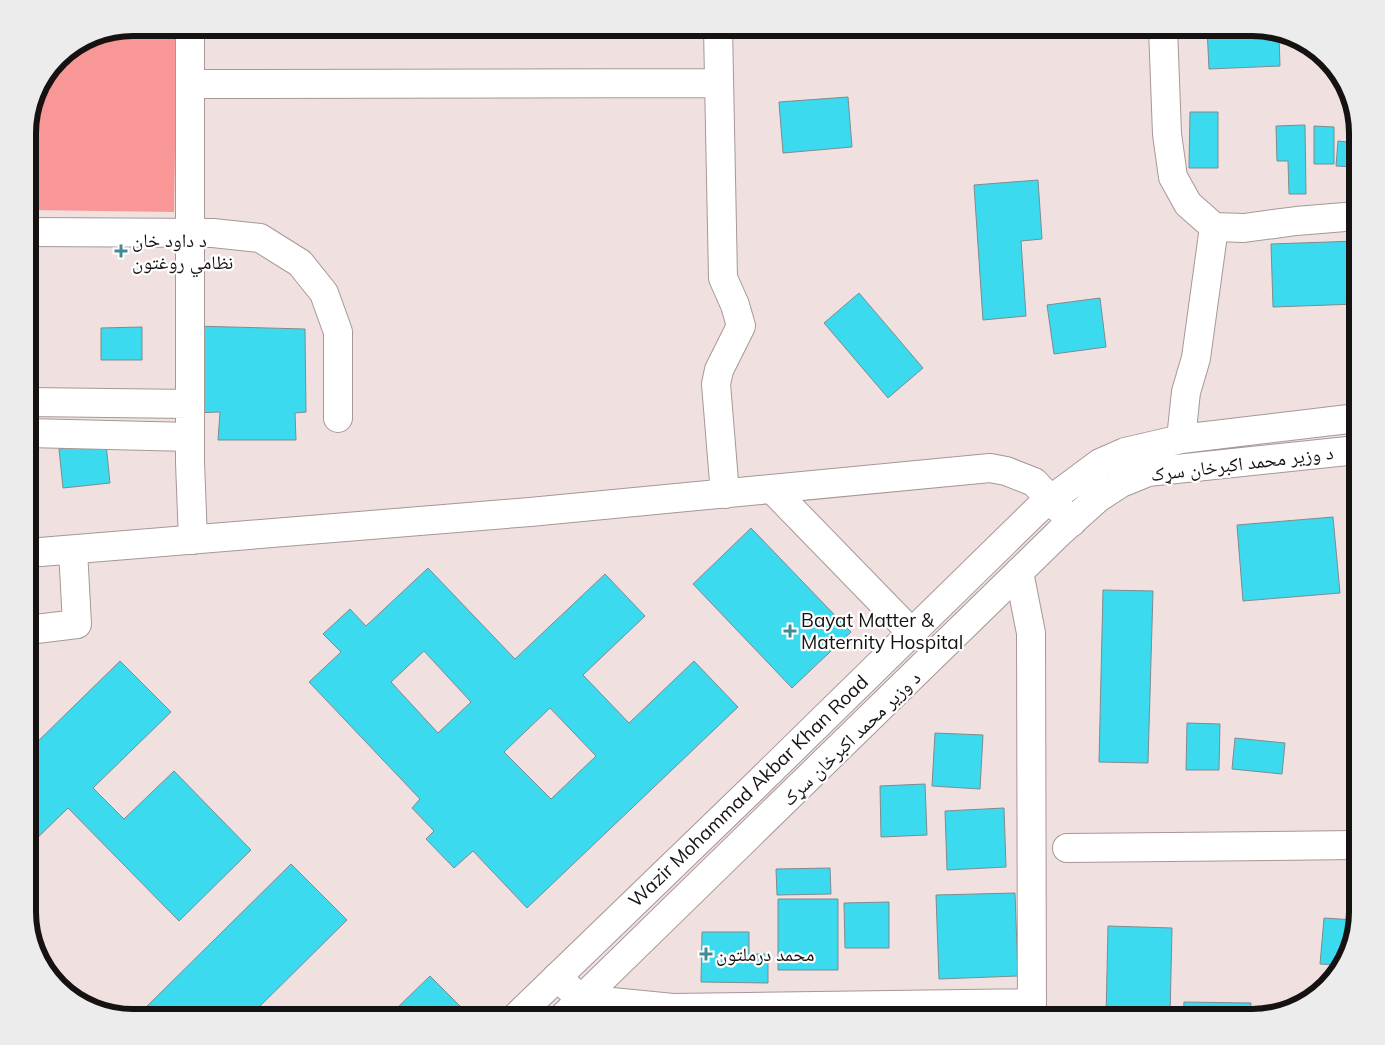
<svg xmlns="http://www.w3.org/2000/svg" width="1385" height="1045" viewBox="0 0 1385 1045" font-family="Mulish,'Noto Naskh Arabic',sans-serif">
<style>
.green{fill:#f89796}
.building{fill:#3cdaef;stroke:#7d8c8f;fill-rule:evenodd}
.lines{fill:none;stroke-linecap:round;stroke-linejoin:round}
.minor-casing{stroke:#a69897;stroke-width:30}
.major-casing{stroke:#a69897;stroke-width:30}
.minor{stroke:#fff;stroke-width:28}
.major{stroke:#fff;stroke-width:28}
.poi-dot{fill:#448a95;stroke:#fff;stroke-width:2}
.labels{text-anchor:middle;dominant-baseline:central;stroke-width:4.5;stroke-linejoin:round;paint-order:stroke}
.poi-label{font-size:19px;fill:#171212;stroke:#fff;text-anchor:start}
.street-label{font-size:19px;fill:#171212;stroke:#fff}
.rim{fill:none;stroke:#171212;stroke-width:6}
</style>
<rect width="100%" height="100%" fill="#f0e0e0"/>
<path class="green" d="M134,28H177L174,212L28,210V126L39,86L63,54L93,35Z"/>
<path class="building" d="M753,28H906V33L753,35Z
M1207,28H1252L1279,37L1280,66L1209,69Z
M848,97L852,147L783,153L779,102Z
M1190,112H1218V168H1189Z
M1305,125L1306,194H1289L1288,161H1277L1276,126Z
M1314,126L1334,127V164H1314Z
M1338,141L1357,143V167L1336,166Z
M1038,180L1042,239L1021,241L1026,316L983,320L974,185Z
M1357,241V304L1273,307L1271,244Z
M859,293L923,368L888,398L824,323Z
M1100,298L1106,347L1054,354L1047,305Z
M193,326L305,329L306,412L295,413L296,440H218L220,412L193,413Z
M142,327V360H101V328Z
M106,444L110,483L63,488L59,449Z
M1333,517L1340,593L1243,601L1237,525Z
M751,528L851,632L792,688L693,584Z
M428,568L515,659L605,574L645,616L583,675L629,723L694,661L738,707L527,908L473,851L454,868L426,839L434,831L412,808L420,799L309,682L341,652L323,634L350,609L366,626ZM424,651L471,702L438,733L391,682ZM550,708L596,756L551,799L504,752Z
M1103,590L1153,591L1148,763L1099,762Z
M120,661L171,712L93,788L124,819L174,771L251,850L179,921L68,808L28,847V751Z
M1187,723L1220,724L1219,770H1186Z
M935,733L983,735L980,789L932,786Z
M1235,738L1285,743L1282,774L1232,769Z
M925,784L927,835L881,837L880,786Z
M1004,808L1006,867L947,870L945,811Z
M291,864L347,920L249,1017H136Z
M830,868L831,894L777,895L776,869Z
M1015,893L1018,976L939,979L936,895Z
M778,899H838V970H778Z
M889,902V948H845L844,903Z
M1324,918L1355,920L1339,965L1320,964Z
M1108,926L1172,928L1170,1017H1106Z
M702,932H749V954H768V983L701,982Z
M430,976L465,1011L459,1017H406L397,1008Z
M55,978L74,997L69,995Z
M1184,1002L1251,1003L1250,1017H1183Z
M1265,1010H1285L1265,1014Z"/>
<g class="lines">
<defs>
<path id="minor" d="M190,28V462L193,540
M718,28L723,278L735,305L741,326L719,370L716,384L725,494
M1163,28L1167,134L1173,177L1188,204L1214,227L1244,228L1296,221L1357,216
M191,84L719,83
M28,232L213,233L260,238L300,263L324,293L338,332V418
M28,402L190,404
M28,433L190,437
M1181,439L1186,392L1196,358L1214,227
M772,489L911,632
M28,553L530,512L990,468L1006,471L1034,482L1072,522
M1019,572L1031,633L1032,1017
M28,630L77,624L73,550
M1067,848L1357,845
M557,977L581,999L673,1008L1031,1003"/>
<path id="major" d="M516,1017L756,785L1038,509L1100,463L1125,452L1181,439L1357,418
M563,1017L1060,532L1098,498L1121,483L1148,472L1357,450"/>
</defs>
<use href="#minor" class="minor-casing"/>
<use href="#major" class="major-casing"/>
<use href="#minor" class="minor"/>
<use href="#major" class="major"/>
</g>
<g class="poi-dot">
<path d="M118.5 243.5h5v5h5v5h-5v5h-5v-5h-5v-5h5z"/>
<path d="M787.5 623.5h5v5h5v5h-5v5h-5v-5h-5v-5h5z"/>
<path d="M703.5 946.5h5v5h5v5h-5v5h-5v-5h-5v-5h5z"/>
</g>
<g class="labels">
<g class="poi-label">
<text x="132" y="240">د داود خان<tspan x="132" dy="22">نظامي روغتون</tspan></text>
<text x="801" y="620">Bayat Matter &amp;<tspan x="801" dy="22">Maternity Hospital</tspan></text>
<text x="716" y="954">محمد درملتون</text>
</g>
<g class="street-label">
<text transform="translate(1242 463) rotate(-7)">د وزیر محمد اکبرخان سړک</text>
<text transform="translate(851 738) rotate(-44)">د وزیر محمد اکبرخان سړک</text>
<text transform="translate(748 791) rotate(-44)">Wazir Mohammad Akbar Khan Road</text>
</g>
</g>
<path d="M0 0H1385V1045H0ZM133 36H1252A97 97 0 0 1 1349 133V912A97 97 0 0 1 1252 1009H133A97 97 0 0 1 36 912V133A97 97 0 0 1 133 36Z" fill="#ececec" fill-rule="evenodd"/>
<path class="rim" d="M133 36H1252A97 97 0 0 1 1349 133V912A97 97 0 0 1 1252 1009H133A97 97 0 0 1 36 912V133A97 97 0 0 1 133 36Z"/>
</svg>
